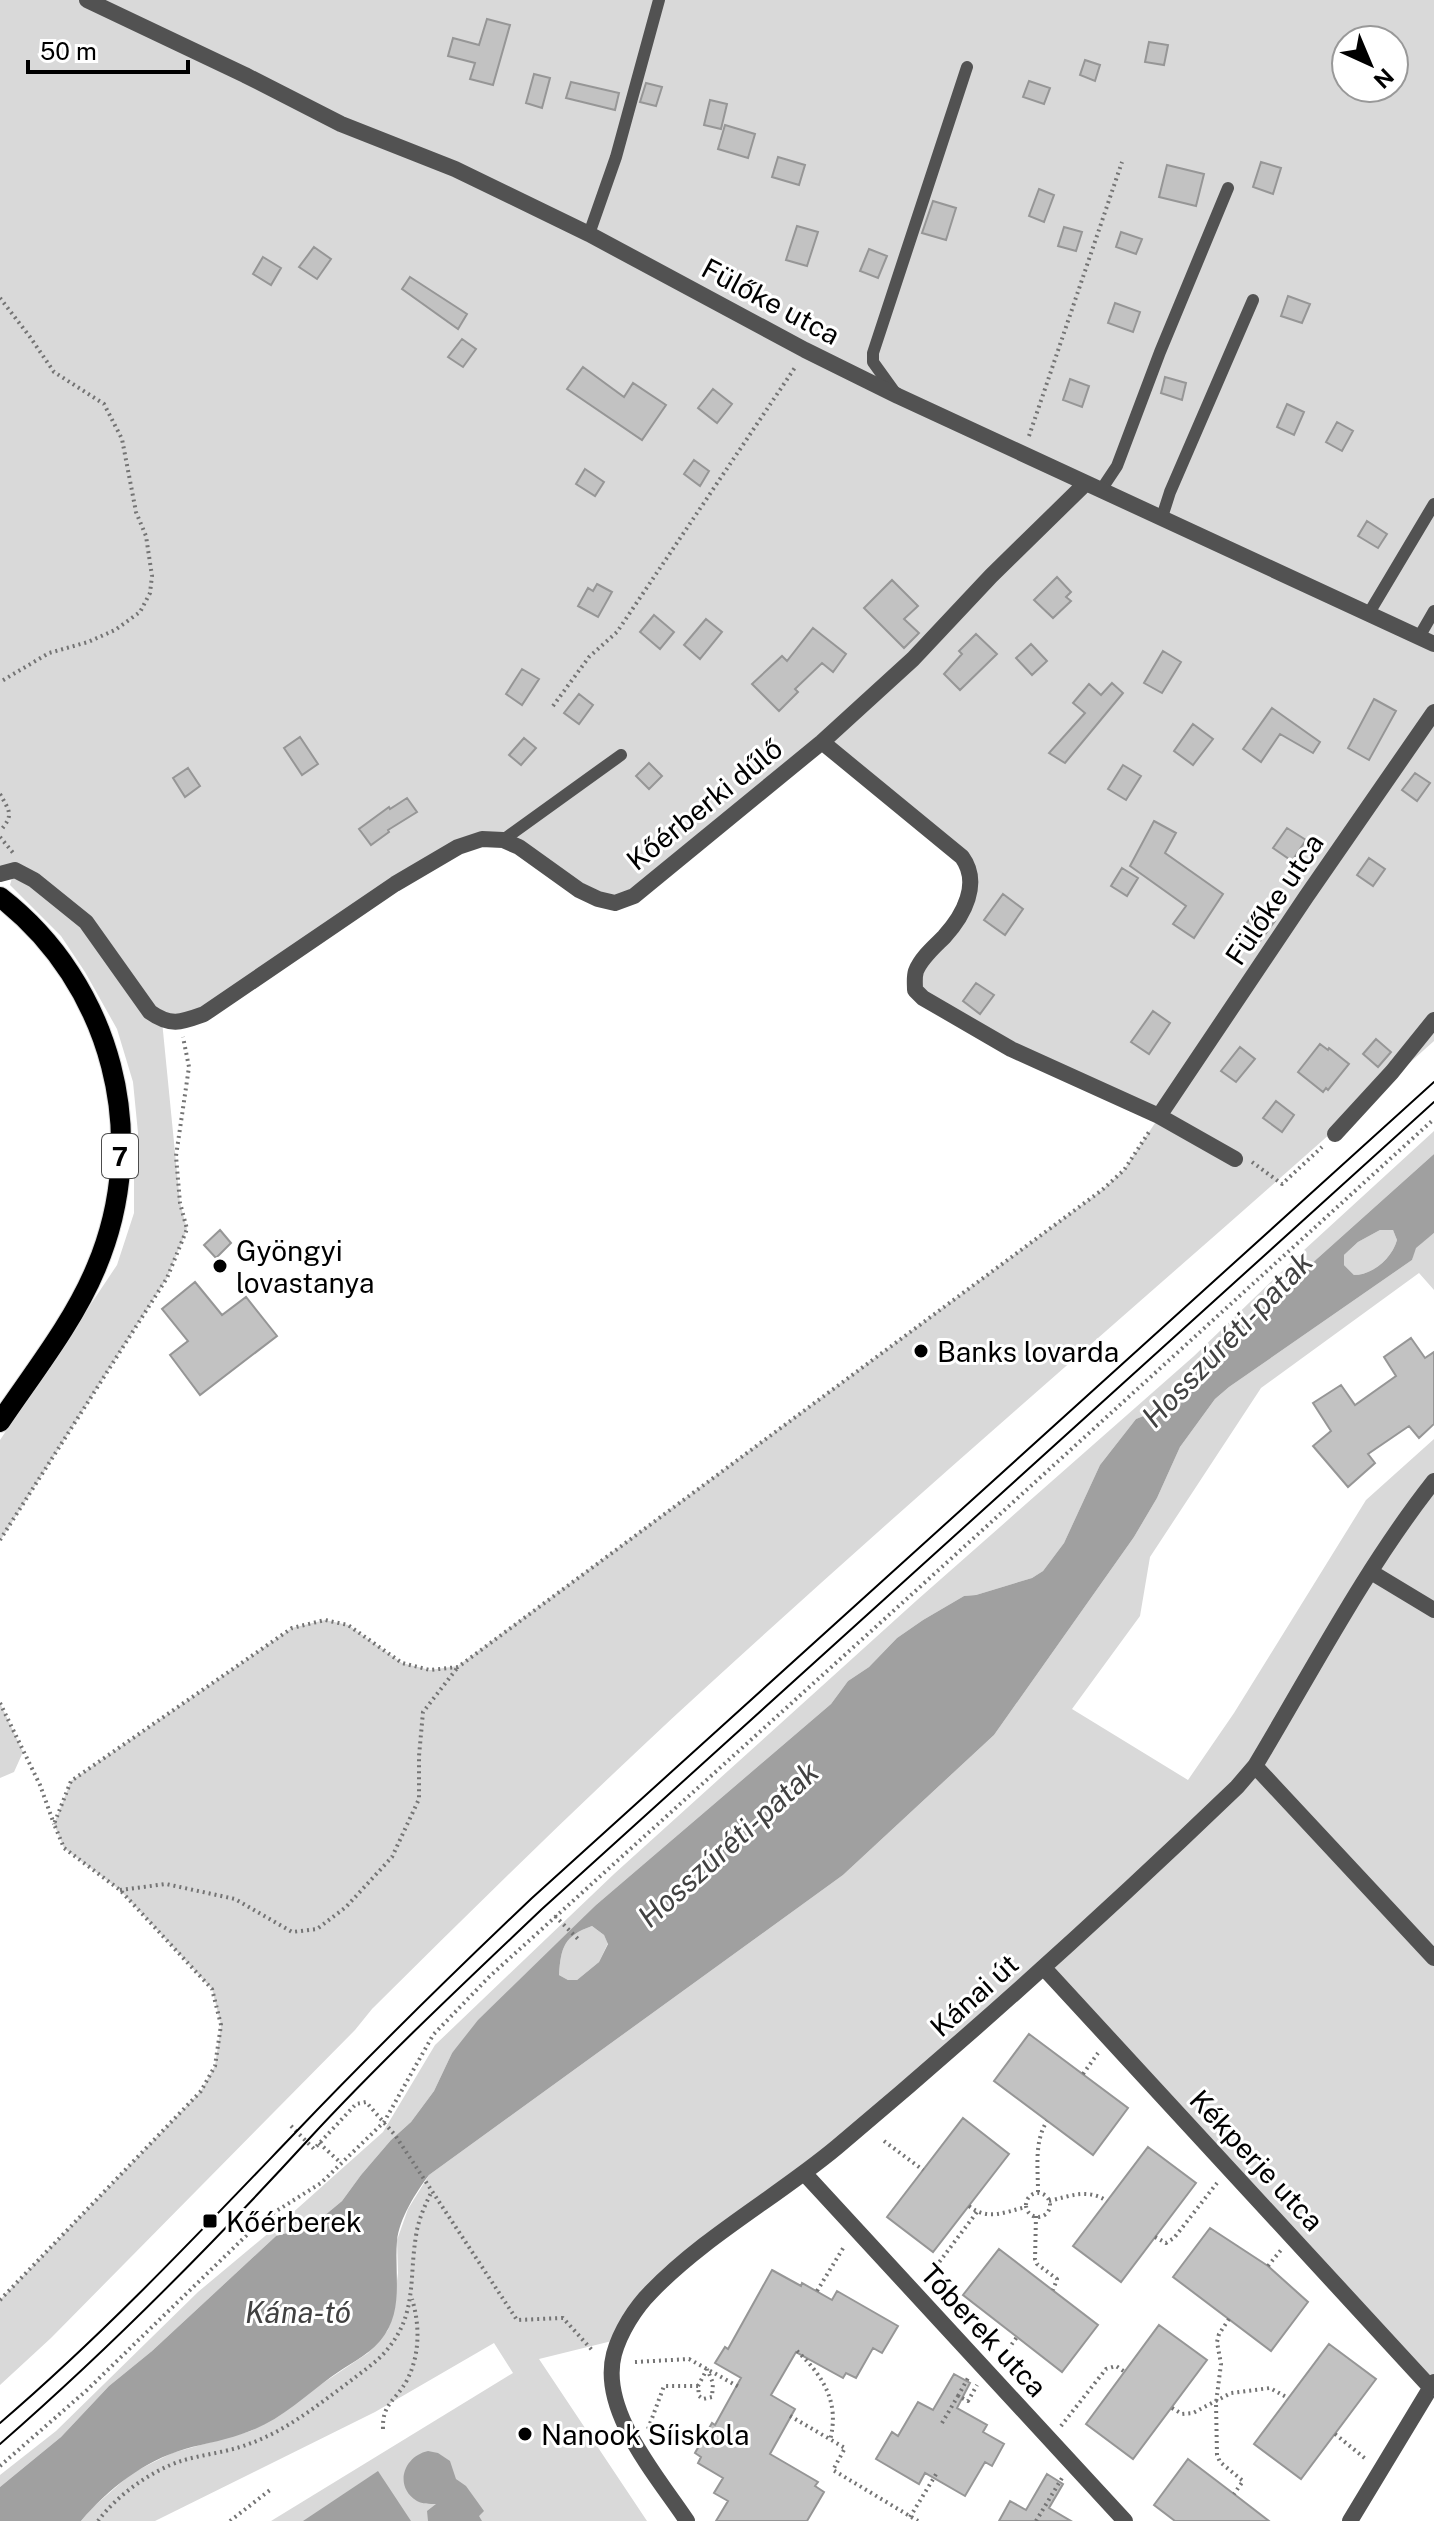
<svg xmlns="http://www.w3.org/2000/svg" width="1434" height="2521" viewBox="0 0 1434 2521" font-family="'Public Sans',sans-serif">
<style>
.green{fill:#d9d9d9;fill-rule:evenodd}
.water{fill:#a0a0a0;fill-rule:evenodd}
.building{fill:#c2c2c2;stroke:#969696;stroke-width:2}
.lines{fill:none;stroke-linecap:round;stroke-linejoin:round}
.primary-casing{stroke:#dbdbdb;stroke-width:22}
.path{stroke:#747474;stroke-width:4;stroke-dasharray:2 4;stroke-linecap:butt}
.lane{stroke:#525252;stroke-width:12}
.street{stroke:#525252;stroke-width:16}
.primary{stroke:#000;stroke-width:20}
.tram{stroke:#000;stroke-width:2}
.poi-dot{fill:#000;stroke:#fff;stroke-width:3}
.labels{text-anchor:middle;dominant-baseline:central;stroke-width:6;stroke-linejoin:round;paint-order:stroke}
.shield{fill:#fff;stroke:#4c4c4c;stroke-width:2}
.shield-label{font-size:26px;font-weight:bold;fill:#000}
.street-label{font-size:28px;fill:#000;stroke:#fff}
.poi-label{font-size:28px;fill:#000;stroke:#fff;text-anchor:start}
.water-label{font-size:30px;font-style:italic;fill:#414141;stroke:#fff}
</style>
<rect width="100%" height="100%" fill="#fff"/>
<path class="green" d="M0,0H1434V1041C1203,1249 966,1450 737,1659C612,1772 492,1890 372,2009L355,2030L51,2338L0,2385V2300L201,2091L215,2066L221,2025L212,1989L120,1890L64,1848L54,1824L71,1781L292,1628L325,1620L348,1625L402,1663L430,1670L458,1666L1102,1190L1124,1170L1159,1117L923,998L914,974L947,933L970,868L822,742L615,903L519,847H458L204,1014L162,1021L180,1203L187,1229L167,1278L0,1541V1440L117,1265L134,1213V1166L138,1133L133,1082L117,1029L85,972L61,936L10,885L14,871L0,874ZM1346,40H1394V88H1346Z
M1434,1131V1154L1194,1369L1146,1415L1136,1419L1100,1465L1064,1543L1043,1571L1032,1578L976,1595L964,1596L923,1620L897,1638L869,1667L848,1681L831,1704L596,1905L452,2053L434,2091L411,2122L391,2140L361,2175L342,2201L312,2226L276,2236L152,2351L109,2386L61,2437L0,2487V2475L56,2431L198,2292L289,2216L383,2132L435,2045L614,1874L916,1601L1194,1356L1303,1251Z
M1380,1230H1393L1397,1240C1392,1258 1373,1275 1354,1275L1344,1265V1255L1358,1242Z
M1434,1233V1290L1419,1273L1261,1388L1150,1557L1140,1616L1072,1709L1188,1780L1234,1713L1366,1500L1434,1439V2391L1044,1969L672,2272L620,2339L539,2359L647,2521H271L513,2373L494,2343L375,2412L155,2521H81L92,2508L132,2473L172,2453L251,2431L368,2353L388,2330L393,2314L398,2273L397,2240L408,2209L429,2175L843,1875L994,1735L1134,1537L1157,1498L1180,1447L1215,1399L1229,1387L1412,1260L1415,1248Z
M0,1703L23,1752L14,1772L0,1778Z
M592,1926L604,1935L608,1943L599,1962L577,1980H568L559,1975C561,1947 564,1936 592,1926Z"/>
<path class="water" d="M1434,1154V1233L1416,1248L1412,1260L1229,1387L1215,1399L1180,1447L1157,1498L1134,1537L994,1735L843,1875L429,2175C416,2192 399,2219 397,2241C394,2275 405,2312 380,2341C366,2357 347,2365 331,2377C305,2396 280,2420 250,2431C228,2440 206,2443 185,2449C144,2461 108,2489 81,2521H0V2487L61,2437L109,2386L152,2351L276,2236L312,2226L342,2201L361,2175L391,2140L411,2122L434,2091L452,2053L478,2020L596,1905L831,1704L848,1681L869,1667L897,1638L923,1620L964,1596L976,1595L1032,1578L1043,1571L1064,1543L1100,1465L1136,1419L1146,1415L1194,1369ZM1380,1230H1393L1397,1240C1392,1258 1373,1275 1354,1275L1344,1265V1255L1358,1242ZM592,1926L604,1935L608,1944L599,1962L577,1980H568L559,1975C561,1947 564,1936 592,1926Z
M428,2451L438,2453L450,2461L456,2479L466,2486L484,2511L479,2516L482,2521H428L427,2511L436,2504C430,2504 422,2504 417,2501C393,2486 404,2456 428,2451Z
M378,2471L411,2521H303Z"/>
<path class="building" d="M487,19L510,25L493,85L470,79L475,63L448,56L453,38L479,45Z
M1149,42L1168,45L1164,65L1145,62Z
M1085,60L1100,65L1095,81L1080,75Z
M534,74L550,78L542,108L526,103Z
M1029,81L1050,88L1044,104L1023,97Z
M571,82L619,93L615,110L566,98Z
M646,83L662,87L656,106L640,102Z
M710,100L727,104L721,129L704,125Z
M725,125L755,134L748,158L718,149Z
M778,157L805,165L799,185L772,177Z
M1261,162L1281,168L1273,194L1253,187Z
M1167,165L1204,174L1196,206L1159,197Z
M1039,189L1054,195L1044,222L1029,216Z
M933,201L956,208L946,240L922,233Z
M797,226L818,232L807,266L786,260Z
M1064,227L1082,232L1076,251L1058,246Z
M1121,232L1142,239L1136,254L1116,247Z
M314,247L331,259L317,279L299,267Z
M869,249L887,256L878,278L860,271Z
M263,257L281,268L271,285L253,274Z
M410,277L467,314L458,329L402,289Z
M1288,296L1310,304L1302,323L1281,316Z
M1115,303L1140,312L1133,332L1108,323Z
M462,339L476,349L463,367L448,357Z
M583,367L624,397L633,383L666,405L642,440L567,389Z
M1165,377L1186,383L1182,400L1161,393Z
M1070,379L1089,386L1082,407L1063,400Z
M713,389L732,404L717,423L698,408Z
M1287,404L1304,412L1294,435L1277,427Z
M1337,422L1353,431L1342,451L1326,442Z
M694,460L709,471L700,486L684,474Z
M585,469L604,482L595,496L576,484Z
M1367,521L1387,534L1378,548L1358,536Z
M1057,577L1071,592L1066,597L1071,601L1053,618L1034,600Z
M892,580L918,606L904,619L919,633L904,648L864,608Z
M597,584L612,592L598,617L578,606L588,588L593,591Z
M654,615L674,632L660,649L640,632Z
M706,619L722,632L700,659L684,645Z
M813,628L846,654L833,672L822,663L795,689L798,692L779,711L752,684L782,656L787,661Z
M976,634L997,654L960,690L944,674L962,654L959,651Z
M1031,644L1047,661L1032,675L1016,658Z
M1163,651L1181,662L1162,693L1144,683Z
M522,669L539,679L522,705L506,694Z
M1112,683L1123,693L1065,763L1049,753L1085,713L1073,703L1089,684L1101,695Z
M579,694L593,705L579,724L564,713Z
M1374,699L1396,711L1369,760L1348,748Z
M1272,708L1320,742L1313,753L1280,734L1261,762L1243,749Z
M1193,724L1213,739L1193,765L1174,751Z
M300,737L318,764L302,775L284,748Z
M524,738L536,748L521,765L509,755Z
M649,763L662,776L649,789L636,776Z
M1123,765L1141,776L1126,800L1108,789Z
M188,768L200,786L185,797L173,778Z
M1415,773L1430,783L1417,801L1402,790Z
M407,798L417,812L388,830L389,832L371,845L359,829L389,807L390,809Z
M1154,821L1176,833L1165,853L1223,894L1194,938L1173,924L1186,906L1130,866Z
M1287,828L1306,840L1292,861L1273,848Z
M1369,858L1385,869L1373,886L1357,875Z
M1122,868L1138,878L1127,896L1111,886Z
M1003,894L1023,909L1005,935L984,920Z
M1257,908L1275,921L1257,945L1240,933Z
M976,983L994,995L980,1014L963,1001Z
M1153,1011L1170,1023L1149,1054L1131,1042Z
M1376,1039L1391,1052L1378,1067L1363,1054Z
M1320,1044L1328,1050L1329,1048L1349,1064L1328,1090L1326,1088L1323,1092L1298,1072Z
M1240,1047L1255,1059L1236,1082L1221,1071Z
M1276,1101L1294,1115L1282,1132L1263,1118Z
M220,1230L231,1243L216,1258L204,1245Z
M195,1282L222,1315L246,1297L277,1336L200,1395L170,1355L188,1341L162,1309Z
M1411,1338L1425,1358L1434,1352V1424L1419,1438L1409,1426L1368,1454L1375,1463L1348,1487L1313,1446L1331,1431L1313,1403L1341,1385L1355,1405L1396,1376L1384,1357Z
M1029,2034L1128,2108L1093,2155L994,2081Z
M963,2118L1009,2154L933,2252L887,2217Z
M1148,2147L1196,2183L1121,2282L1073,2246Z
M1210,2228L1268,2266L1308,2302L1271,2351L1173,2277Z
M999,2249L1098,2325L1062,2372L963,2295Z
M772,2270L801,2286L802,2283L832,2300L837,2291L898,2326L882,2353L873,2348L856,2378L846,2373L843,2378L796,2352L771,2395L795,2409L770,2454L818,2482L815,2486L824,2492L807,2521H716L728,2501L714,2493L723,2478L698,2463L701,2457L695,2453L712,2423L715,2425L741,2378L715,2363L725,2347L728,2349Z
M1159,2325L1207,2360L1133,2459L1086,2424Z
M1329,2344L1376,2379L1301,2479L1254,2444Z
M954,2374L970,2383L957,2408L987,2425L983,2432L1004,2444L992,2466L985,2462L965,2496L925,2473L919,2484L876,2459L892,2432L898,2436L918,2402L933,2410Z
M1188,2459L1234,2494L1269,2521H1175L1154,2505Z
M1047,2474L1063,2484L1049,2508L1071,2521H999L1010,2501L1026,2510Z"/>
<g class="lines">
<defs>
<path id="primary" d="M0,897C112,984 152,1136 96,1268C73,1323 33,1373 0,1422"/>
</defs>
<use href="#primary" class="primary-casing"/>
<path class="path" d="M0,298L30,337L54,372L104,404L122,439L136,512L146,536L152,576L150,593L140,612L115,630L88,642L49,653L0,682
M1029,436L1122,162
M553,706L589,657L617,632L796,366
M0,794C10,812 14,815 0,831
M0,837L14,854
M1252,1162L1282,1184L1322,1147
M0,1540L167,1278L187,1229L180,1203L176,1156L189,1067L183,1037
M0,1703L40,1785L54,1824
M120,1890L166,1884L235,1899L292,1932L317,1929L346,1907L392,1857L419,1799V1756L423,1712L458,1667
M555,1916L578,1939
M1083,2074L1098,2053
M291,2126L314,2149L356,2104L366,2102L395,2135L517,2320L563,2318L592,2350
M884,2141L923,2170
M319,2143L341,2163
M1038,2192C1038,2167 1034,2142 1047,2121
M1026 2205a12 12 0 1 1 24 0a12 12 0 1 1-24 0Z
M1049,2201C1071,2196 1087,2188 1107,2201
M969,2206C987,2221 1005,2212 1026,2207
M1036,2216L1035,2259L1037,2264L1057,2279L1053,2290
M1155,2237L1166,2243L1174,2238L1217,2183
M1268,2266L1281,2250
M925,2281L977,2212
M817,2291L845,2245
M0,2300L201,2091L215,2066L221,2025L212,1989L120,1890L64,1848L54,1824L71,1781L292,1628L325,1620L348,1625L402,1663L430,1670L458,1667L1102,1190L1124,1170L1149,1132
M1229,2319L1219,2334L1217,2342L1221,2364L1216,2403L1217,2455L1220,2462L1243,2481L1234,2494
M797,2351C823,2376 840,2402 830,2440
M1001,2359L1017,2337
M635,2362L689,2359L739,2387
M698,2386L707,2369
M958,2396L968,2378
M1172,2408L1182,2414L1193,2413L1231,2393L1270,2388L1288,2398
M790,2416L845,2448L833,2470L918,2521
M942,2423L958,2396L968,2401L977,2385
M1061,2426L1106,2369L1116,2366L1125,2372
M383,2429C382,2403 396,2401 407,2380C420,2355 420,2325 412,2299
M648,2429L664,2386H698L699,2396L703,2399L712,2397L713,2383L707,2369
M1335,2434L1367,2460
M0,2466L87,2390L252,2230L270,2215L321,2183L384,2122L433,2035L490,1976L932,1576L1434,1119
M910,2517L938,2471
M98,2521C117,2495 151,2471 181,2461C200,2455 221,2453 240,2447C282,2434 314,2408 349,2382C363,2371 379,2361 390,2346C417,2311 409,2277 416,2236C418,2220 425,2205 432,2191
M230,2521L270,2490
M1036,2521L1062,2478"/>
<path class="lane" d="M589,234L616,157L659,0
M896,394L873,362V353L967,67
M1101,490L1117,466L1160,352L1228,188
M1162,517L1170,492L1253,300
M1369,613L1434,504
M1419,637L1434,611
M503,840L621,755"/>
<path class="street" d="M87,0L245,75L341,124L455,169L589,234L805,350L898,396L1434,644
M822,742L962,857C981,883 964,915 944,937C934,947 921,958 916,971C914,977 915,984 915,990L923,998L1011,1049L1159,1116L1235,1159
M0,874L15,870L34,880L86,922L150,1012C171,1027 182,1022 204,1014L395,884L458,847L482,839L503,840L519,847L579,890L598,899L615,903L634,896L822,742L913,659L991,576L1086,483
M1159,1116L1306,897L1434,712
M1335,1134L1392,1072L1434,1020
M1371,1572L1434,1610
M1255,1766L1434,1958
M1044,1968L1431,2388
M805,2174L1125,2521
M687,2521C658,2477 599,2411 614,2354C620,2332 635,2308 651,2292C705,2236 777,2197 837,2147C974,2032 1107,1912 1237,1787L1255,1766C1312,1671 1366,1567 1434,1481
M1350,2521L1434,2382"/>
<use href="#primary" class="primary"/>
<path class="tram" d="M0,2423C105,2333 199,2233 294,2134C371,2053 451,1975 532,1898L1434,1082
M0,2444C109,2349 210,2247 308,2140C382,2060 462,1985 542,1909L1434,1102"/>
</g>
<g class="poi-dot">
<circle cx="220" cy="1266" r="8"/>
<circle cx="921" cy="1351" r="8"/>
<rect x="202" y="2213" width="16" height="16" rx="4"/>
<circle cx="525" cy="2434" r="8"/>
</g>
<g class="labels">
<rect class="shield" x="102" y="1134" width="36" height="44" rx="6"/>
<g class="shield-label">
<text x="120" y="1156">7</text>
</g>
<g class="street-label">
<text transform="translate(771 301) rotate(28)">Fülőke utca</text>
<text transform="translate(704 804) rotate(-39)">Kőérberki dűlő</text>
<text transform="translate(1274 899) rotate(-56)">Fülőke utca</text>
<text transform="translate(974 1995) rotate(-42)">Kánai út</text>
<text transform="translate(1257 2160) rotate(47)">Kékperje utca</text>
<text transform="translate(984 2330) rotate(47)">Tóberek utca</text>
</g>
<g class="poi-label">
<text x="236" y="1250">Gyöngyi<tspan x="236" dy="32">lovastanya</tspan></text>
<text x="937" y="1351">Banks lovarda</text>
<text x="226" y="2221">Kőérberek</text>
<text x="541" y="2434">Nanook Síiskola</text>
</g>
<g class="water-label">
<text transform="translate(1227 1339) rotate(-46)">Hosszúréti-patak</text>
<text transform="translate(728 1844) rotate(-42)">Hosszúréti-patak</text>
<text x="298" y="2312">Kána-tó</text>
</g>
</g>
<g transform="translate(1370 64) rotate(136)"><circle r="38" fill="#ffffff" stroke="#999999" stroke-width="2"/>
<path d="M0-6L14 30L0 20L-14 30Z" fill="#000000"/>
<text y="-12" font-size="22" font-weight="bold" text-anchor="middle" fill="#000000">N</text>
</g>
<path d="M28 60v12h160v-12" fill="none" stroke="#000000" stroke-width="4"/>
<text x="40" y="60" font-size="24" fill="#000000" stroke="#ffffff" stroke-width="6" paint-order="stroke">50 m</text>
</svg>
